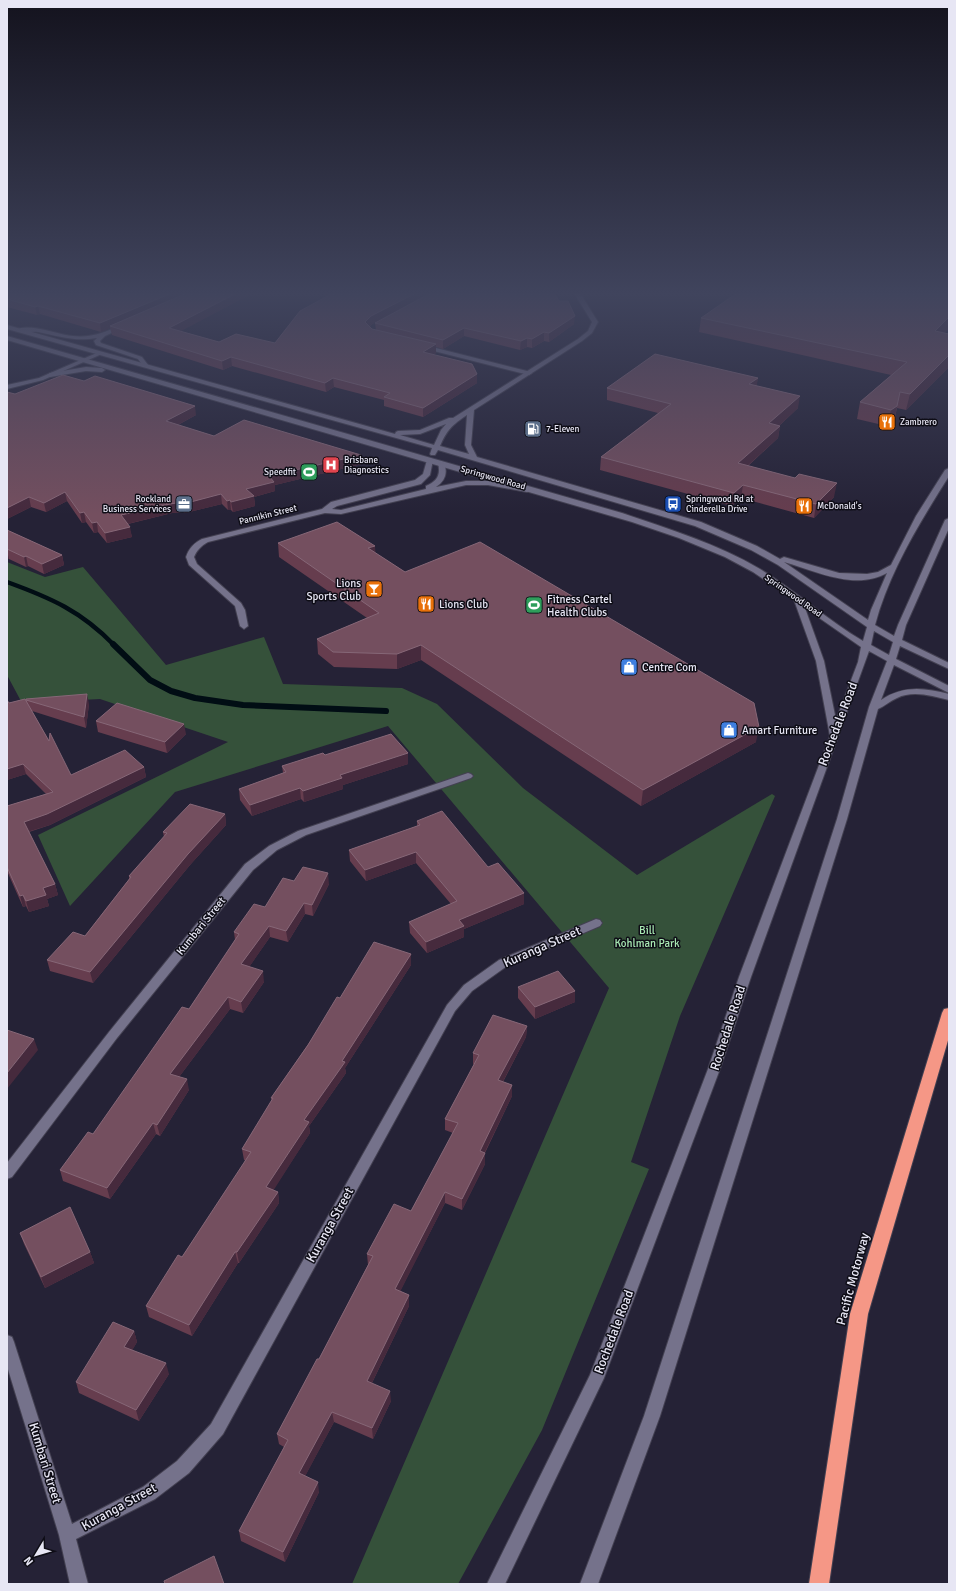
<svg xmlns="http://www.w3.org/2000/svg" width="956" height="1591" viewBox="0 0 956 1591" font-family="Signika,sans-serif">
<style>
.green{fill:#35513a}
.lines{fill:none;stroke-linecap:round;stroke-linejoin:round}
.stream-far1{stroke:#010d14;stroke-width:4.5}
.stream{stroke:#010d14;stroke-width:6}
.street-casing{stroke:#434051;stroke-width:2}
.secondary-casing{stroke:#434051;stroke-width:2}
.highway-casing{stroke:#434051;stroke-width:2}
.street{fill:#75728b;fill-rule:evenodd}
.secondary{fill:#75728b;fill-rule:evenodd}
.highway{fill:#f59786;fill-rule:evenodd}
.wall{fill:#663d4e;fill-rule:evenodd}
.shaded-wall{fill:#462a3d}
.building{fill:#744f5f;stroke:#866777}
.labels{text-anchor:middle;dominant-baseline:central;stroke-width:3;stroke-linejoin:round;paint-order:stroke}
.far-poi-label{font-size:9px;fill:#e7e6f4;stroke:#0e0d16;text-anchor:start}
.far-street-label{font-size:9px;fill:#e7e6f4;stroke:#0e0d16}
.poi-label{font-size:11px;fill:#e7e6f4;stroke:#0e0d16;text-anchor:start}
.street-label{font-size:11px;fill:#e7e6f4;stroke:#0e0d16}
.park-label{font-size:11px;fill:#a9eab4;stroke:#0e0d16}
.near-street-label{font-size:13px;fill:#e7e6f4;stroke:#0e0d16}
</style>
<rect width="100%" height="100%" fill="#252236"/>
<path class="green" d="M7,562L45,577L83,567L166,665L264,637L283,684L402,688L437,704L523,788L637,875L772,794L775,796L680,1016L631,1162L649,1169L542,1430L458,1584H352L609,988L388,726L175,792L70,906L38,835L228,742L100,699L22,703L7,675Z"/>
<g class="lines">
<path class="stream-far1" d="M7,582C51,598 81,611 114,645"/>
<path class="stream" d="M113,644L150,680L171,691L195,698L243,705L386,711"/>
<defs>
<path id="street" d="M121,325L126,326L105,336L100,341L101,343L142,357L148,365L147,366H143L138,359L96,345L94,341L97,338C74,342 59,336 38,332C31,331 22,334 16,330C28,322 59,335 73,336C91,338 106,332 121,325Z
M424,345L531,372L532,373L529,375L422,348L421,347Z
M99,352L104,353L43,380L7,389V385L39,378Z
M430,458L433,460L430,475L421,484L337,506L332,509L341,510L426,489V486C437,481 441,475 438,463L441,461L444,463C448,473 445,481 436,487L466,481H488L527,488L531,490L527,492L488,485H466L341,514L325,513L208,542C201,546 197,550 194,557L197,564L241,603L245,610L248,626L244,629L240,626L235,606L189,565L186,557C189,548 194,543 202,539L322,509L331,502L415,480L423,474L427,460Z
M468,773L471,774L473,776L471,778L306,835L277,850L253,870L117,1038L12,1177L7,1179V1163L109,1032L245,864L269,846L298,831Z
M596,919L600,920L602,923L600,926L507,966L472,991L455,1011L223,1434L189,1473L155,1499L76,1539L88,1584H70L59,1535L7,1366V1335L12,1337L14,1342L72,1524L143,1487L177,1461L211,1424L447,1005L464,985L499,960Z"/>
<path id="secondary" d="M574,293H580L598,322L592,333L582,341L474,410L471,445L477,457L701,522L757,546L780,559L784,557L839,573L867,574L878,572L891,565L916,516L945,470L949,468V476C920,522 889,572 875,625L894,636L898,625L945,520L949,518V528L906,625L902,640L949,663V669L900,646L896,659L949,686V693L894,665L881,700C903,685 925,688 949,694V700C932,696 913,690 897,698C890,701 885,706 878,709L847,819L660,1416L598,1584H580L644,1416L837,819L869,707L887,661L869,651L751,977L720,1069L604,1378L505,1584H487L590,1375L671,1166L708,1069L739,977L830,736L816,661L794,600L753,572L725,557L679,538L632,522L7,340V336L622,513C669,529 718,544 760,569C796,591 827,620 863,641L867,627L778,565L751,550L695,526L438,450L435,455H431L430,454L432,448L7,329V325L395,434L396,432L398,431L420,430L449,418H453L578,339L588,331L592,322ZM467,415L465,445L469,454L440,446C447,430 452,425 467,415ZM446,424L441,430L434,445L400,435L420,434ZM784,562C815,571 856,591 887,573L871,610L868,620ZM805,608L861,647L858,662L836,720L824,661ZM874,631L893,642L889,655L871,645Z
M86,367L102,368L105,370L102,372L86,371L50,377L47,375L50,373Z"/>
<path id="highway" d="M949,1008V1037L868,1314L829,1584H809L850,1314L942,1013L944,1009Z"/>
</defs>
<use href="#street" class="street-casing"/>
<use href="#secondary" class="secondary-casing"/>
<use href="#highway" class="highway-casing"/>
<use href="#street" class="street"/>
<use href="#secondary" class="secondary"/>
<use href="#highway" class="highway"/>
</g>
<path class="wall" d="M7,293L249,295L180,331L219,342L275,343L328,295L318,293H428L423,297L574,324L549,342L544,341L532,348L527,347L520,350L464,336L443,349L436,347V353L433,355L477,383L423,417L384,406V400L334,387L326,392L232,366L223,370L112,335L110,328L101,332L40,314L37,315L7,307ZM377,321L375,323L376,330L372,329L370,327L371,325Z
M701,318L945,333L949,334V367L906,410L897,408L894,422L887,426L857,419L860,402L891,375L699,332Z
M758,378L756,386L798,408L779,426H780L778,438L748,466L834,497L814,518L741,498L732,506L600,470L601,457L658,413L607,400V388Z
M7,392L15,394L196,415L178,425L214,436L362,464L275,485V491L254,497L255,506L233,512L231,510H228L222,504L185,513L183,512L172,513L128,524L132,537L107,543L98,532L94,533L86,522L82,523L67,501L46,512L31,507L7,519Z
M7,530L62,555L64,565L44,574L28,566L26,567L9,559H7Z
M278,543L375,553L405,572L756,742L641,806L421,660L397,669L334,667L318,654L317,639L367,618L279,557Z
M26,699L89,704L86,728L32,711L49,741L71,775L144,767L146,777L50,825L29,832L55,884L58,895L47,899L49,906L29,912L26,906L23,907L7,871V806L46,794L26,774L7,780V700L9,703L26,700Z
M96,721L186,734L167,753L98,732Z
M325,755L408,764L343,785V789L304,802L301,799L252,816L240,800L239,789L283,773L282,766Z
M225,814L226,825L190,865L93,983L50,971L47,960L85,936L129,879V876L164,837L163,832Z
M417,821L488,867L524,904L464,929V937L427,953L410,933L409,922L451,904L416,863L366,881L350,861L349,850L417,826Z
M294,881L329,884L313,916L305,914L288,942L270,937L249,967L264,982L243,1013L230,1009L179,1077L189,1090L160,1136L156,1134L110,1199L63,1181L60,1170L93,1134L189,1009L235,940L234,932L265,907Z
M411,954V965L345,1068L346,1073L309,1126L310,1133L273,1190L278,1192L279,1203L239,1263H238L192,1336L149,1317L146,1306L182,1257L246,1161L244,1160L242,1149L272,1101L271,1098L340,998Z
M518,987L575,991V1002L535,1019L518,998Z
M527,1026L526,1037L503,1082L512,1085V1096L485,1153V1164L462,1210L445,1203L400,1291L409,1295V1306L372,1383L391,1401L373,1439L334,1422L305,1476L319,1492L285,1562L241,1541L239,1531L284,1447L279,1444L277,1434L319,1359L368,1265L367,1254L411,1211L453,1133L445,1130V1119L474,1064H473V1053Z
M20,1233L90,1252L94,1263L45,1288L24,1244Z
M134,1331L137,1342L132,1350L169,1374L139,1421L79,1393L76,1382Z"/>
<path class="shaded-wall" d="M172,293H193L110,326V328L101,332L100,323Z
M237,293H256L249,295L170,337L169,328Z
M416,293H428L421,299L371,325L366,331L365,322L371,316Z
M38,306L40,314L37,315L35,307Z
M575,316L574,324L549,342V333Z
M949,317V329L931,346L935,331Z
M464,328V336L443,349V340Z
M544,332V341L532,348V339Z
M527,338V347L520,350L521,341Z
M436,344V353L423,361V352Z
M949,355V367L906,410L910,394Z
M231,357L232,366L223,370L222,361Z
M477,374V383L423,417V408Z
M333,378L334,387L326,392L325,383Z
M758,378L756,390L749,384Z
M800,396L798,408L768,436L769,423Z
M195,406L196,415L168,430L166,421Z
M897,406L894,422L887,426L891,410Z
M780,426L778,438L736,476L738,463Z
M361,455L362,464L275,485V491L254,497L255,506L233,512L231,502L246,489L269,476Z
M837,483L834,497L814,518L816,504Z
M743,485L741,498L732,506L734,493Z
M65,492L67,501L46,512L44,503Z
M221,494L222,504L185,513L183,504Z
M29,497L31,507L7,519V508Z
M230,500L231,510H228L227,501Z
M182,502L183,512L172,513L123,525L121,515L170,504Z
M84,512L86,522L82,523L80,513Z
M97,522L98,532L94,533L92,523Z
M130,527L132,537L107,543L105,533Z
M375,546L376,560L368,548Z
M7,551L9,559H7Z
M62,555L64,565L44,574L42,564Z
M26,556L28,566L26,567L24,557Z
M421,645V660L397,669V654Z
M87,694L89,704L86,728L84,717Z
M184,724L186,734L167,753L165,742Z
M759,727L756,742L641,806L643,790Z
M408,753V764L343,785V789L304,802L303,791L340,775Z
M23,764L26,774L7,780V769Z
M144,767L146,777L50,825L27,832L24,822Z
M300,788L301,799L252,816L250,805Z
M225,814L226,825L190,865L93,983L90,972L188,854Z
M416,852V863L366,881L365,870Z
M328,873L329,884L313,916L312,905Z
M55,884L58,895L47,899L49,906L29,912L26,901L43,888Z
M524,893V904L464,929V937L427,953L426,942L459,920Z
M23,895L26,906L23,907L20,896Z
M304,903L305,914L288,942L286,931Z
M269,926L270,937L243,976L241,964Z
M411,954V965L345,1068L346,1073L309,1126L310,1133L268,1199L266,1187L304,1120Z
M263,971L264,982L243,1013L241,1002Z
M575,991V1002L535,1019V1007Z
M228,997L230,1009L173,1085L170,1074Z
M527,1026L526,1037L498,1091V1080Z
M34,1039L38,1050L7,1089V1073Z
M187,1079L189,1090L160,1136L157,1125Z
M512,1085V1096L480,1162V1151Z
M153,1123L156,1134L110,1199L107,1188Z
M485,1153V1164L462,1210V1199Z
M278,1192L279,1203L239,1263L237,1252Z
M445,1192V1203L396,1300L395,1289Z
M90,1252L94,1263L45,1288L41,1277Z
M235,1252L238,1263L192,1336L189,1325Z
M409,1295V1306L368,1391L367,1381Z
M134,1331L137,1342L128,1358L124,1347Z
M166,1363L169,1374L139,1421L136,1410Z
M390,1391L391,1401L373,1439L372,1428Z
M332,1412L334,1422L301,1484L299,1473Z
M318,1482L319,1492L285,1562L283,1552Z"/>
<path class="building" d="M7,293H172L100,323L38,306L35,307L7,299Z
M187,293H237L169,328L219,342L236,334L275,343L300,311L333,293H416L371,316L365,322L372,329L436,344L423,352L472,364L477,374L423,408L384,397L390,393L333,378L325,383L231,357L222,361L110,326Z
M428,293H554L559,301H568L575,316L549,333L544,332L532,339L527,338L521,341L464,328L443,340L375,323L427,295Z
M737,293H941L949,294V317L935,331L949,334V355L910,394L900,392L897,406L891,410L860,402L907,362L701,318Z
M655,354L758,378L749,384L800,396L769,423L780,426L738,463L795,478L799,474L837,483L816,504L743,485L734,493L601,457L671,404L607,388Z
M63,375L84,381L95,376L195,406L166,421L214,436L244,420L361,455L269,476L274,482L246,489L254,496L231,502L230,500L227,501L221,494L183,504L182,502L170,504L121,515L130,527L105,533L97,522L92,523L84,512L80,513L65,492L44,503L29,497L7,508V392L15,394Z
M337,522L375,546L368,548L405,572L480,542L754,703L759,727L643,790L421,645L397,654L333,652L317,639L379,613L278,543Z
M7,530L62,555L42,564L26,556L24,557L7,549Z
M87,694L84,717L26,700V699Z
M25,699L49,741L50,733L71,775L125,750L144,767L47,814L24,822L55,884L43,888L46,895L26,901L23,895L20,896L7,867V806L53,792L23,764L7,769V700L9,703Z
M117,703L184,724L165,742L96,721Z
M391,734L408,753L340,775L342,778L303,791L300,788L250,805L239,789L286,772L282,766L323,753L325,755Z
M190,804L225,814L188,854L90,972L47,960L73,932L85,936L131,877L129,876L167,833L163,832Z
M442,811L488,867L498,863L524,893L459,920L464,926L426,942L409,922L457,901L416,852L365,870L349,850L420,825L417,821Z
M303,867L328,873L312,905L304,903L286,931L269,926L241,964L263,971L241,1002L228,997L170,1074L187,1079L157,1125L153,1123L107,1188L60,1170L88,1132L93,1134L182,1007L189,1009L239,934L234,932L254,904L265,907L283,878L294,881Z
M374,942L411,954L342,1061L345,1062L304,1120L309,1122L266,1187L278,1192L237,1252H235L189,1325L146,1306L178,1255L182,1257L251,1152L242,1149L273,1098H271L308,1045L337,997L340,998Z
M558,971L575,991L535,1007L518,987Z
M493,1015L527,1026L498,1080L512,1085L480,1151L485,1153L462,1199L445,1192L395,1289L409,1295L367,1381L390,1391L372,1428L332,1412L299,1473L318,1482L283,1552L239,1531L288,1440L277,1434L317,1359H319L373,1256L367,1254L394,1204L411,1211L458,1123L445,1119L479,1055L473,1053Z
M7,1030L34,1039L7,1073Z
M70,1207L90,1252L41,1277L20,1233Z
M113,1322L134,1331L124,1347L166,1363L136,1410L76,1382Z
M214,1556L224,1584H165L164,1581Z"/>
<linearGradient id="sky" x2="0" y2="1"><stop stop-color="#14131e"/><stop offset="0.57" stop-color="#40445d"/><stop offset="1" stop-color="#40445d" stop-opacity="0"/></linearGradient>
<rect width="956" height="515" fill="url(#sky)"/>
<defs>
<symbol id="restaurant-square" viewBox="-11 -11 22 22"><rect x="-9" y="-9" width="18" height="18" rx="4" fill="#e8710a" stroke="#0e0d16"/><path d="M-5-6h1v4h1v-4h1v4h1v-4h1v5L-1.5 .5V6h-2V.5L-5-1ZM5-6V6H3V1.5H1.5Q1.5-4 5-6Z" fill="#fff"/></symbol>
<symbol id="fuel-square" viewBox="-11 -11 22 22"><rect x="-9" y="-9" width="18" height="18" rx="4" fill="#5c6f8a" stroke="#0e0d16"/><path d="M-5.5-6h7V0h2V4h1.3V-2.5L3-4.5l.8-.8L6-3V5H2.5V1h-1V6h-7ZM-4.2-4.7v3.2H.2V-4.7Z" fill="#fff"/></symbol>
<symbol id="hospital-square" viewBox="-11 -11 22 22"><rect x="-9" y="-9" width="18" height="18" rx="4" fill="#e0444e" stroke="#0e0d16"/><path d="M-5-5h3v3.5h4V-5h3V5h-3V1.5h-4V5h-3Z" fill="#fff"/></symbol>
<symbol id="stadium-square" viewBox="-11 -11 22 22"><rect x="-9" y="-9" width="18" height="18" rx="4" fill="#2e9e5b" stroke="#0e0d16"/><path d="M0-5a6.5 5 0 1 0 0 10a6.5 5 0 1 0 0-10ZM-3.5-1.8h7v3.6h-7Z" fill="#fff"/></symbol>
<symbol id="office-square" viewBox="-11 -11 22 22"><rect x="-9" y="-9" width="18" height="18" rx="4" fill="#5c6f8a" stroke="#0e0d16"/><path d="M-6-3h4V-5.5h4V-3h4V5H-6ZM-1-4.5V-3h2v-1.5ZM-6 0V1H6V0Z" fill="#fff"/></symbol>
<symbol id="bus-square" viewBox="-11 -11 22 22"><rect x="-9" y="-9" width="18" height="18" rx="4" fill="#1a4fb4" stroke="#0e0d16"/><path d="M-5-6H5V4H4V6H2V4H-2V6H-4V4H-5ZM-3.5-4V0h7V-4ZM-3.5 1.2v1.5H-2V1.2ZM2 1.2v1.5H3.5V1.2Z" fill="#fff"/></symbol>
<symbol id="bar-square" viewBox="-11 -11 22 22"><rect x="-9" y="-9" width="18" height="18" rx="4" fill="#e8710a" stroke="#0e0d16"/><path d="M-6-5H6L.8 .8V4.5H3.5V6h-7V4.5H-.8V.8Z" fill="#fff"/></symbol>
<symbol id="shop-square" viewBox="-11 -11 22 22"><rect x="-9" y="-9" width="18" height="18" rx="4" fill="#3f7fe0" stroke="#0e0d16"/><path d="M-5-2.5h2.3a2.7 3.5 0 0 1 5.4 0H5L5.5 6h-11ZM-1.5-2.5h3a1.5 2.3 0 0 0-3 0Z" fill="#fff"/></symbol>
</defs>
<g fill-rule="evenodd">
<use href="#restaurant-square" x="877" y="412" width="20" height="20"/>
<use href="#fuel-square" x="523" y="419" width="20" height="20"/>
<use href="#hospital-square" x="321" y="455" width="20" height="20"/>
<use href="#stadium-square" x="299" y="462" width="20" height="20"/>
<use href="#office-square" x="174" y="494" width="20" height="20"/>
<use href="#bus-square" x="663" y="494" width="20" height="20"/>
<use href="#restaurant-square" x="794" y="496" width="20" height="20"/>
<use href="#bar-square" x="364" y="579" width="20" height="20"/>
<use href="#restaurant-square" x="416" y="594" width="20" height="20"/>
<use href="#stadium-square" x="524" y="595" width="20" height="20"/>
<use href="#shop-square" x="619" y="657" width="20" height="20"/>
<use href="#shop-square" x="719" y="720" width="20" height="20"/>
</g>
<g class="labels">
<g class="far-poi-label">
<text x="900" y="422">Zambrero</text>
<text x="546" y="429">7-Eleven</text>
<text x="344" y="460">Brisbane<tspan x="344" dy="10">Diagnostics</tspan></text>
<text x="296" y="472" text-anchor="end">Speedfit</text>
<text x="171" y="499" text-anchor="end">Rockland<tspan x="171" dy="10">Business Services</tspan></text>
<text x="686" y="499">Springwood Rd at<tspan x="686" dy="10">Cinderella Drive</tspan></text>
<text x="817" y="506">McDonald's</text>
</g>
<g class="far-street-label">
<text transform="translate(493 478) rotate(16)">Springwood Road</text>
<text transform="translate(268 515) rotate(-14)">Pannikin Street</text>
<text transform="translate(793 596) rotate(35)">Springwood Road</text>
</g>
<g class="poi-label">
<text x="361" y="583" text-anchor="end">Lions<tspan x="361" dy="13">Sports Club</tspan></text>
<text x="547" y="599">Fitness Cartel<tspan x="547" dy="13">Health Clubs</tspan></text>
<text x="439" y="604">Lions Club</text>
<text x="642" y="667">Centre Com</text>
<text x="742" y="730">Amart Furniture</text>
</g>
<g class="street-label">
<text transform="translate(201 926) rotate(-51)">Kumbari Street</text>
</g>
<g class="park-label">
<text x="647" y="930">Bill<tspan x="647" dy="13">Kohlman Park</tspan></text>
</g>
<g class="near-street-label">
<text transform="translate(838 724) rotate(-69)">Rochedale Road</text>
<text transform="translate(542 947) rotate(-24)">Kuranga Street</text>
<text transform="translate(728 1028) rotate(-72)">Rochedale Road</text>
<text transform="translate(330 1225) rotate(-61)">Kuranga Street</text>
<text transform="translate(853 1279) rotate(-75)">Pacific Motorway</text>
<text transform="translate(614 1332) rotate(-69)">Rochedale Road</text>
<text transform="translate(45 1463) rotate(73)">Kumbari Street</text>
<text transform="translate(119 1507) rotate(-29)">Kuranga Street</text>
</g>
</g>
<rect width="956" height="1591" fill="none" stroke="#e7e6f4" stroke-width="16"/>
<g transform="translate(36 1555) rotate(232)" stroke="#0e0d16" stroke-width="3" paint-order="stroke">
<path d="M0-3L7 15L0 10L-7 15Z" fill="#e7e6f4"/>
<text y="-6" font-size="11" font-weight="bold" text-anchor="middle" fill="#e7e6f4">N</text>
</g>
</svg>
